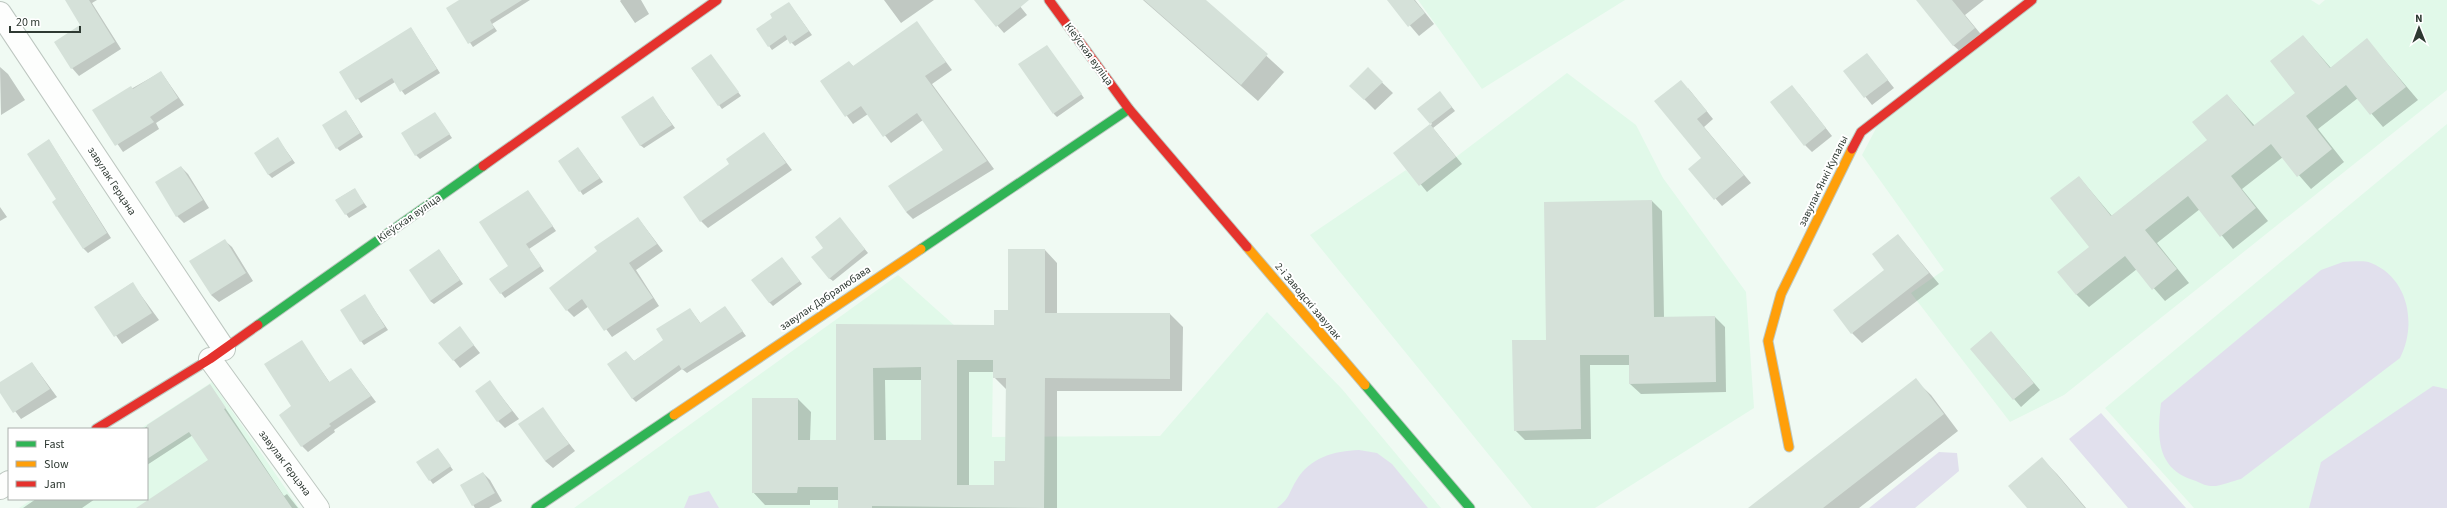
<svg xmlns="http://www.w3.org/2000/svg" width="2447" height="508" viewBox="0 0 2447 508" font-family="'Source Sans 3',sans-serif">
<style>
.built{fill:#e1f9e9}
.green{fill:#e1e0ed}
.shadow{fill:#0003;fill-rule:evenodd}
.building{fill:#d5e1d9;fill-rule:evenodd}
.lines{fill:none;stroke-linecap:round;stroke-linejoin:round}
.street-casing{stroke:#bdc7c0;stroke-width:24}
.fast-casing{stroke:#bdc7c0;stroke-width:11}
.slow-casing{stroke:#bdc7c0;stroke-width:11}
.jam-casing{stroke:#bdc7c0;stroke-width:11}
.street{stroke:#fdfefd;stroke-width:22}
.fast{stroke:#30b455;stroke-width:9}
.slow{stroke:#ff9f0a;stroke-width:9}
.jam{stroke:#e5322d;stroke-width:9}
.labels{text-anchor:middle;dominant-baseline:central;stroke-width:4;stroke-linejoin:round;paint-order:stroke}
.street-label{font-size:11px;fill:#2e3932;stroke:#fff}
</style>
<rect width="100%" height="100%" fill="#f0faf3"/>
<path class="built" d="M1418,0H1625L1482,89Z
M2038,0H2311L2319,5L2325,0H2447V90L2064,395L2010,422L1911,293L1944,270L1862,155L1882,117Z
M1567,73L1636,125L1663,178L1746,292L1754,408L1595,508H1532L1310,235L1406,170L1419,185Z
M2447,124V508H2194L2105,408Z
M898,275L993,360L992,437L1160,436L1267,312L1342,389L1441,508H574Z
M212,382L299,508H19L33,499H147V429H140Z"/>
<path class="green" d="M2343,262C2351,262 2364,260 2371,263C2409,278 2417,325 2400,358L2241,479C2232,481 2219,487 2211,486C2205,486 2199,482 2193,480C2156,468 2157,436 2161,403L2321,270Z
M2433,386L2447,389V508H2309L2321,462Z
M2101,413L2186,508H2128L2069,439Z
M1359,450L1377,453L1392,464L1428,508H1277C1291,497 1288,494 1296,481C1310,457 1334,451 1359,450Z
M1939,452L1957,453L1959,471L1915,508H1869Z
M709,491L719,508H684L689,496Z"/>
<path class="shadow" d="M66,0H97L92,3L121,49L79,76L72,68L82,25Z
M461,0H530L492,24L497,31L473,47L447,9Z
M621,0H641L649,14L635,23L620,1Z
M884,0H934L901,23Z
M975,0H1015L1027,15L1004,33Z
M1143,0H1205L1284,72L1258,101Z
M1388,0H1415L1434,24L1419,36Z
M1932,0H1984L1965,15L1984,38L1963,54L1953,45Z
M789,3L812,35L795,46L788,39L772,50L757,29L774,18Z
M917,23L952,70L932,84L994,169L913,219L906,212L944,151L923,120L891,143L868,114L853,124L821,81L849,62L854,67Z
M411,28L440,73L405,95L395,82L361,103L340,72Z
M2303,36L2331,68L2367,40L2418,100L2383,127L2358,98L2318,129L2344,162L2311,189L2283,157L2242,189L2268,221L2233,249L2200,209L2157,243L2189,283L2165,301L2137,269L2089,307L2076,294L2091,247L2079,177L2112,216L2208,140L2227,95L2255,126L2296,93Z
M1047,46L1084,98L1057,117L1054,114Z
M1867,54L1894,88L1872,105L1845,71Z
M711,55L741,96L722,109L692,69Z
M0,67L8,74L25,100L1,115Z
M1368,69L1393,93L1375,110L1351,86Z
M161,72L184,105L156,123L159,129L123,152L94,110Z
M1688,88L1713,119L1704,127L1751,183L1722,206L1690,169L1703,158Z
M1799,94L1832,136L1812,152L1805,145Z
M1443,96L1455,111L1433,128L1462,164L1427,192L1395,153L1432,124L1419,109Z
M653,98L675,128L644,148L640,145Z
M435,113L452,138L420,159L416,155Z
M349,115L363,137L340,151L337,148Z
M764,133L792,170L708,228L701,221L730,164Z
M278,139L295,163L272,178L268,174Z
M49,140L111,238L88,253L83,248L58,199Z
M578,148L603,182L583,195L559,161Z
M181,167L188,174L209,208L184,223L177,216Z
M354,189L367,207L349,218L336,200Z
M528,191L556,231L529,249L544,271L505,298L490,279L509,266Z
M1652,201L1662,211L1664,317H1715L1725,327L1726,392L1641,394L1630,384V365H1590L1591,439L1525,440L1515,430Z
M0,207L7,217L0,221Z
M638,218L663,251L636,270L659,306L612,337L589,306L574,317L567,310L599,251Z
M843,222L868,253L833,281L829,278L825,248Z
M1898,235L1939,284L1862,343L1852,333L1885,270Z
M224,240L232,247L253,281L219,302L211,295Z
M439,250L463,284L434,304L430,301Z
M1045,250L1057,263V314H1170L1183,327L1182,391H1057V508H838L839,500H810V505H765L753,492L798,399L811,412L810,441H837V325L995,326L1009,311ZM969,372H994V377L1007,390L1006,462L995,486H969ZM885,380H922V441H886Z
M782,258L802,284L773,306L769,302Z
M132,283L159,320L122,344L96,307Z
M365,296L388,330L364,345L361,341Z
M725,307L746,336L687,373L682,369L636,402L632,398L626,352L634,361L665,340L690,309L701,324Z
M460,328L480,353L460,368L440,343Z
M1991,332L2040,390L2021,407L1971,349Z
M301,341L330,383L351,369L376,402L334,430L335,432L308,452L302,446L292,406Z
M32,363L57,397L21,419L0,391V384Z
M1915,380L1931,395L1958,431L1859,508H1750Z
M490,382L519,419L505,428L498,421Z
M210,385L284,496L287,494L298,508H138L209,460L193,435L147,465V429H143Z
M542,409L575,451L553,468L545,461Z
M441,453L453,470L433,484L430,480Z
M2042,459L2057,474L2086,508H2028Z
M483,473L490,480L502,501L489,508H475L461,485Z
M36,499H95L82,508H23Z"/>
<path class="building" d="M65,0H89L115,42L71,69L54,42L80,25Z
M459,0H522L490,20L494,28L468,44L446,8Z
M974,0H1029L996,27Z
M1144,0H1206L1268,54L1241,85Z
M1387,0H1414L1425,13L1408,27Z
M1916,0H1952L1975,28L1953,46Z
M789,2L809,31L790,44L785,35L768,47L756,29L772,18L770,14Z
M917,21L946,62L925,76L987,161L906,212L888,186L943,150L917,113L883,137L861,106L845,117L820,81L849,61L853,66Z
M411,27L437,69L400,92L392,78L356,100L339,72Z
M2303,35L2330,68L2367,38L2406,87L2370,115L2346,85L2306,116L2332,149L2297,177L2271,144L2231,176L2256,208L2220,237L2188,196L2145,230L2177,269L2152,290L2125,256L2076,295L2057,272L2089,247L2050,198L2079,176L2111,216L2207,140L2192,122L2227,94L2253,126L2295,93L2270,61Z
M1047,45L1082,94L1053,114L1018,64Z
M1867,53L1888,80L1864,98L1843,71Z
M711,54L739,92L718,106L691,68Z
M1368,67L1383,82L1364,100L1349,86Z
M161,71L178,98L150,117L154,122L115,146L92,110L131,86L133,89Z
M1681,80L1707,111L1697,119L1744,175L1714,200L1688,169L1701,158L1654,101Z
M1792,85L1826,128L1804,146L1770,102Z
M1440,91L1452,107L1430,124L1417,109Z
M653,96L672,125L640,146L621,117Z
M346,110L360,133L336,149L322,125Z
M435,112L450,134L415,156L401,133Z
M1430,124L1456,157L1419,186L1393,153Z
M764,132L786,163L700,222L683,197L729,164L726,159Z
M278,137L292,160L268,175L254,153Z
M49,139L107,233L83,249L52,202L56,199L27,154Z
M578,147L600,178L579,192L558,161Z
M181,166L203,200L176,217L155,182Z
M355,188L364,203L345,215L335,200Z
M528,190L553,226L526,244L541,266L500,294L489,279L508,266L479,222Z
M1652,200L1654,317L1715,316L1716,382L1629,384V355H1580L1581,429L1514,431L1512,340H1546L1544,202Z
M638,217L657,244L629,263L653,298L604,331L582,299L566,311L549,288L597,251L594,247Z
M840,217L865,249L829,279L811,257L823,248L815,237Z
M1898,234L1929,273L1851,334L1833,310L1884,270L1872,254Z
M225,239L246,273L211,295L189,261Z
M439,249L460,280L430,301L409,270Z
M1008,249H1045V313H1170V379L1045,378L1044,508L872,506V508H838V487H798L797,493H752V398H798V440H836V324L994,325V310H1008ZM957,360H993V378H1006L1005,461H994V485H957ZM921,367V440H874L873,368Z
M782,257L800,281L769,303L751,280Z
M133,282L152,313L114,337L94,307Z
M365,294L385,327L360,342L340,310Z
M725,306L743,331L682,370L679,365L632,399L607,364L626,351L634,361L663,340L656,329L690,308L700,323Z
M460,326L474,345L453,361L438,343Z
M1991,331L2034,383L2013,400L1970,349Z
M302,340L329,382L351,368L371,396L329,424L331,426L301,447L279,415L291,406L264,364Z
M32,362L50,389L13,413L0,393V382Z
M1916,378L1944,414L1823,508H1748Z
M490,380L512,411L497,422L475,391Z
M210,384L226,408L224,409L292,508H136L208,460L189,432L147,459V425Z
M543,407L569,444L545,461L518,424Z
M438,448L451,466L429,481L416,462Z
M2042,457L2085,508H2027L2008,486Z
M483,472L495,493L472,506L460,485Z"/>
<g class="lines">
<defs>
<path id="street" d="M0,13L224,349
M210,359L318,508
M0,488L9,482"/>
<path id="fast" d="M921,249L1129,109
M258,325L483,166
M1365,385L1470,508
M536,508L674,415"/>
<path id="slow" d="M1247,247L1365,385
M674,415L921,249
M1789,447L1768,341L1781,294L1852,149"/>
<path id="jam" d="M1049,0L1129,109L1247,247
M1852,149L1861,132L2032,0
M483,166L717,0
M96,429L210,359L258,325"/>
</defs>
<use href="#street" class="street-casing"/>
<use href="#fast" class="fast-casing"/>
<use href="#slow" class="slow-casing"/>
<use href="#jam" class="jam-casing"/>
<use href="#street" class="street"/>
<use href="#fast" class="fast"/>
<use href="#slow" class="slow"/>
<use href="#jam" class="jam"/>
</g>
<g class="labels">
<g class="street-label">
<text transform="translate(1089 54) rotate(54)">Кіеўская вуліца</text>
<text transform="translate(112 181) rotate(57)">завулак Герцэна</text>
<text transform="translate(1823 181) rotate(-64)">завулак Янкі Купалы</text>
<text transform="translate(409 218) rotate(-35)">Кіеўская вуліца</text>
<text transform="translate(825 298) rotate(-34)">завулак Дабралюбава</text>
<text transform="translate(1308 301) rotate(50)">2-і Заводскі завулак</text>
<text transform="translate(285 463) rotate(53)">завулак Герцэна</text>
</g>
</g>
<rect x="8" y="428" width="140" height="72" fill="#ffffff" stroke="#abb0ad"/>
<rect x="16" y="441" width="20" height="6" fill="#30b455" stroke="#abb0ad"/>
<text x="44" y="448" font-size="12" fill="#2e3932">Fast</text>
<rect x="16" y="461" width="20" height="6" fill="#ff9f0a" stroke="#abb0ad"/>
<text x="44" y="468" font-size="12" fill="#2e3932">Slow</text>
<rect x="16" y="481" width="20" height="6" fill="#e5322d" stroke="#abb0ad"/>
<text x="44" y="488" font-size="12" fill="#2e3932">Jam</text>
<g transform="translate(2419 28) rotate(359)" stroke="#ffffff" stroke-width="3" paint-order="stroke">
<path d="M0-3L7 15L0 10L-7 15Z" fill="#2e3932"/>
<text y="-6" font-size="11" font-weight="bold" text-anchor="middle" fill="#2e3932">N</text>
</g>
<path d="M10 26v6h70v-6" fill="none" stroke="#2e3932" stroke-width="2"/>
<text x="16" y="26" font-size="12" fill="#2e3932" stroke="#ffffff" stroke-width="3" paint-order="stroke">20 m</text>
</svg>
